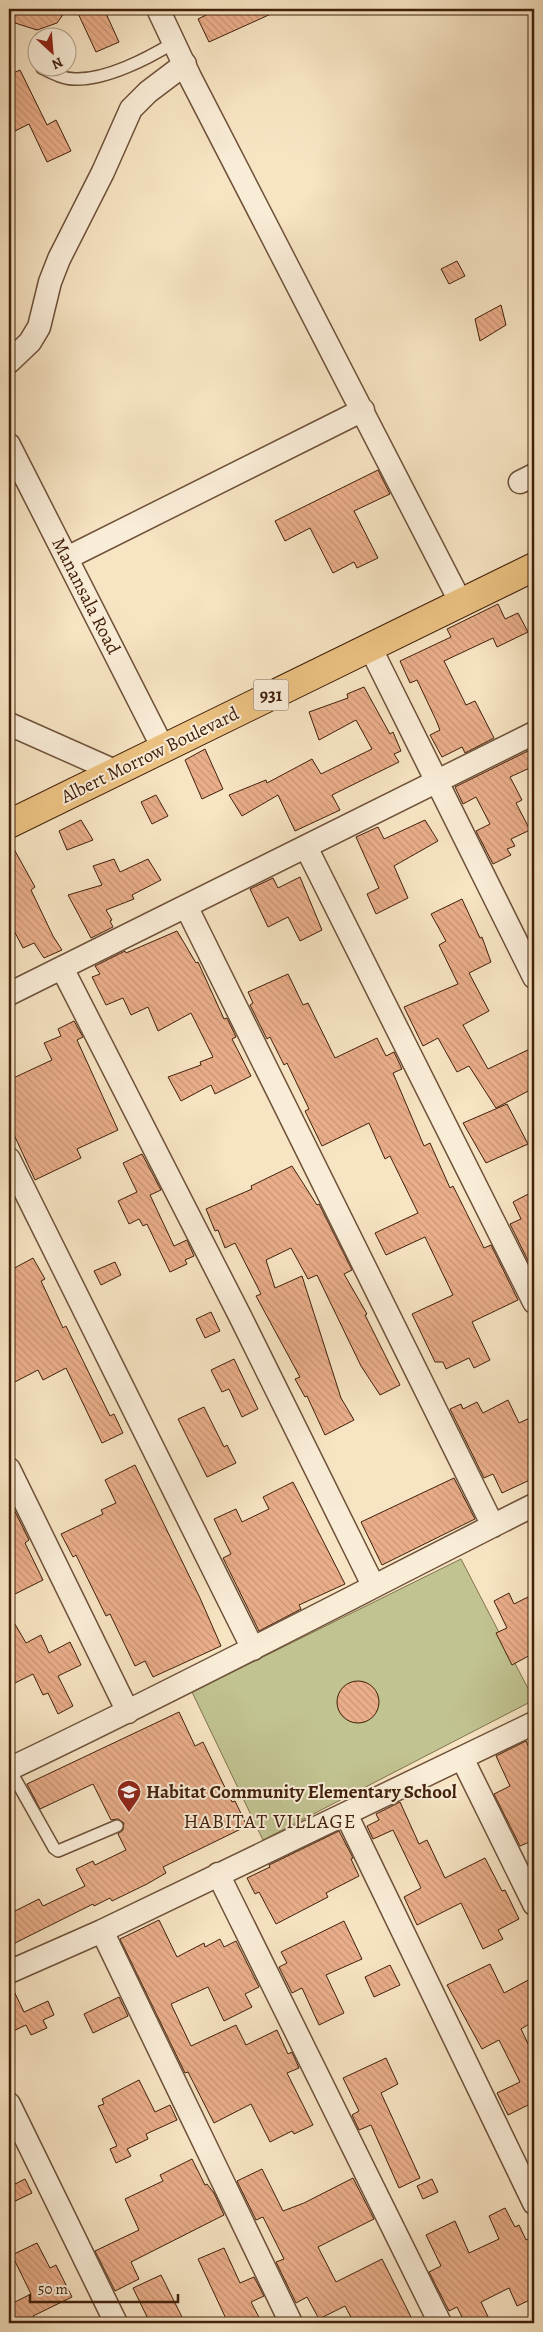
<svg xmlns="http://www.w3.org/2000/svg" width="543" height="2332" viewBox="0 0 543 2332" font-family="Alegreya,serif">
<style>
.green{fill:#c1c391;stroke:#81724e}
.building{fill:url(#building-back-hatch);stroke:#41200b}
.lines{fill:none;stroke-linecap:round;stroke-linejoin:round}
.lane-casing{stroke:#6e5139;stroke-width:14}
.street-casing{stroke:#6e5139;stroke-width:25}
.highway-casing{stroke:#41200b;stroke-width:30}
.lane{stroke:#faedd8;stroke-width:11}
.street{stroke:#faedd8;stroke-width:22}
.highway{stroke:#ecc282;stroke-width:28}
.labels{text-anchor:middle;dominant-baseline:central;stroke-width:4;stroke-linejoin:round;paint-order:stroke}
.shield{fill:#faedd8;stroke:#785e48;stroke-width:1}
.shield-label{font-size:18px;font-weight:bold;fill:#41200b}
.street-label{font-size:19px;fill:#41200b;stroke:#faedd8}
.poi-label{font-size:19px;font-weight:bold;fill:#41200b;stroke:#faedd8;text-anchor:start}
.neighbourhood-label{font-size:20px;letter-spacing:1px;fill:#41200b;stroke:#faedd8}
</style>
<defs>
<pattern id="building-back-hatch" width="6" height="6" patternUnits="userSpaceOnUse" patternTransform="scale(1.25)"><rect width="6" height="6" fill="#eaae8a"/><path d="M-1 5l2 2M0 0l6 6M5-1l2 2" fill="none" stroke="#ca9576"/></pattern>
</defs>
<rect width="100%" height="100%" fill="#f7e4c3"/>
<filter id="stains"><feTurbulence type="fractalNoise" baseFrequency=".004" numOctaves="4"/><feColorMatrix values="0 0 0 0 .2 0 0 0 0 .09 0 0 0 0 .02 0 0 0 .5 -.17"/></filter>
<radialGradient id="worn" r=".72"><stop offset=".6" stop-color="#630" stop-opacity="0"/><stop offset="1" stop-color="#630" stop-opacity=".3"/></radialGradient>
<path class="green" d="M461,1559L534,1700L263,1840L192,1692Z"/>
<path class="building" d="M9,9H67L57,23L37,30L15,23Z
M76,9H104L119,42L96,52Z
M218,9H282L209,42L198,19Z
M20,70L47,125L56,120L71,151L47,162L29,124L9,134V75Z
M457,261L465,276L449,284L441,269Z
M501,305L506,325L480,341L475,319Z
M378,470L390,494L354,511L378,558L357,568L354,562L333,573L310,528L285,541L275,521Z
M498,604L505,619L518,613L528,632L497,647L493,638L444,661L466,705L475,701L494,738L465,753L462,747L442,757L430,735L440,730L436,720L417,680L410,683L400,661L451,637L447,629Z
M364,687L390,734L393,732L401,751L394,754L399,762L332,795L340,810L295,831L278,795L242,816L229,795L266,780L267,783L312,759L321,774L372,749L356,720L319,740L309,712L348,698L347,694Z
M534,748V766L510,777L522,800L516,803L530,830L511,839L515,846L507,849L511,855L493,864L476,831L490,824L476,797L463,804L455,787Z
M205,749L223,789L202,799L185,760Z
M156,795L168,816L152,824L141,802Z
M81,820L93,840L67,850L59,831Z
M425,820L438,841L394,866L408,898L376,914L367,894L379,888L356,837L378,827L384,839Z
M9,840L35,887L31,890L53,936L62,950L44,958L34,943L23,948L9,921Z
M114,859L120,872L148,859L161,880L132,895L134,899L106,910L112,920L110,921L113,927L91,938L68,895L102,885L93,866Z
M300,877L322,930L300,941L288,917L268,927L250,889L273,878L278,888Z
M462,899L480,938L482,937L491,962L469,973L489,1011L463,1025L488,1069L534,1047V1088L496,1108L469,1066L457,1072L438,1038L423,1046L404,1007L458,984L439,945L446,941L431,914Z
M177,931L196,963L198,962L224,1019L227,1018L236,1037L232,1039L251,1076L215,1094L211,1085L181,1101L168,1077L201,1065L200,1062L213,1057L191,1013L158,1031L148,1007L131,1015L123,998L106,1005L92,977L100,974L95,966L125,951L126,953Z
M288,974L303,1005L308,1003L335,1058L377,1038L386,1056L394,1052L402,1069L393,1073L424,1146L430,1143L450,1188L453,1186L484,1248L491,1245L518,1300L472,1322L490,1360L474,1368L469,1358L446,1369L443,1362H435L412,1314L453,1295L425,1237L386,1255L375,1233L418,1213L390,1156L385,1159L369,1123L322,1146L305,1111L309,1109L287,1063L284,1065L270,1037L267,1039L250,1005L253,1003L248,992Z
M74,1021L83,1037L77,1040L118,1130L77,1149L81,1158L35,1180L9,1124V1080L52,1060L44,1043L61,1036L58,1029Z
M507,1104L528,1144L486,1163L463,1123Z
M142,1154L161,1190L150,1195L174,1246L187,1240L194,1256L185,1260L187,1264L170,1272L147,1224L143,1226L139,1219L129,1224L118,1201L137,1192L123,1163Z
M292,1166L317,1205L319,1204L352,1270L344,1274L367,1314L365,1315L400,1385L380,1395L361,1366L317,1275L308,1279L291,1248L266,1260L275,1288L302,1276L341,1398L354,1420L325,1435L307,1396L305,1397L295,1379L300,1377L256,1296L261,1294L235,1243L225,1248L218,1230L215,1231L206,1209L252,1189L251,1186Z
M534,1191V1273L510,1224L521,1219L513,1202Z
M33,1258L45,1279L41,1281L63,1328L66,1326L110,1416L114,1414L123,1433L102,1443L66,1368L43,1380L38,1370L9,1385V1271Z
M115,1262L121,1275L101,1285L94,1271Z
M211,1312L220,1331L205,1338L196,1319Z
M234,1359L258,1409L242,1417L229,1389L222,1392L211,1370Z
M508,1400L519,1423L534,1416V1478L502,1493L493,1474L484,1478L450,1409L461,1404L463,1409L477,1402L483,1413Z
M204,1407L224,1447L227,1445L236,1463L207,1477L178,1419Z
M135,1465L200,1598L221,1646L153,1677L145,1661L135,1666L110,1614L106,1616L76,1555L73,1557L61,1534L103,1514L101,1510L116,1503L105,1480Z
M454,1478L475,1519L382,1565L361,1522Z
M293,1482L345,1584L299,1605L301,1609L259,1631L223,1558L231,1554L214,1519L236,1509L242,1522L269,1509L263,1497Z
M9,1499L29,1540L25,1543L43,1580L9,1597Z
M509,1593L514,1604L534,1594V1653L512,1665L496,1633L507,1628L494,1601Z
M9,1614L26,1643L41,1635L49,1653L70,1642L81,1665L58,1676L73,1706L58,1714L48,1693L43,1695L33,1674L9,1686Z
M337 1702a21 21 0 1 1 42 0a21 21 0 1 1-42 0Z
M179,1712L195,1746L203,1742L232,1802L235,1801L247,1826L163,1867L166,1873L147,1884L112,1901L110,1898L94,1906L93,1904L9,1946V1914L39,1899L43,1906L85,1886L76,1869L93,1861L95,1865L126,1850L118,1834L123,1830L124,1823L118,1819L111,1820L93,1784L40,1809L27,1784Z
M526,1741L534,1759V1840L520,1846L494,1794L510,1786L496,1756Z
M400,1802L419,1844L427,1840L445,1878L485,1858L502,1891L505,1890L519,1919L498,1930L503,1939L483,1949L461,1903L417,1925L404,1897L421,1888L393,1830L373,1839L367,1826L379,1820L376,1814Z
M339,1831L353,1858L351,1859L359,1876L326,1893L328,1897L276,1924L259,1892L255,1894L247,1878L270,1867L269,1865Z
M159,1920L177,1957L204,1943L205,1947L220,1939L224,1947L236,1941L259,1987L245,1994L252,2007L224,2021L208,1987L171,2004L191,2046L236,2025L246,2045L277,2030L288,2054L292,2052L299,2068L287,2073L313,2125L294,2134L292,2131L270,2142L251,2104L214,2123L188,2072L185,2073L120,1939Z
M344,1921L362,1959L326,1975L344,2013L319,2025L302,1988L292,1993L279,1967L287,1963L281,1952Z
M490,1964L504,1993L534,1977V2021L521,2029L534,2056V2112L530,2104L508,2115L497,2093L520,2082L499,2040L482,2049L447,1985Z
M390,1965L400,1985L374,1997L365,1977Z
M9,1985H11L24,2012L48,2001L54,2015L43,2020L47,2028L31,2035L26,2025L9,2033Z
M119,1997L128,2016L93,2033L84,2014Z
M386,2058L398,2084L381,2093L420,2178L399,2188L371,2125L359,2130L352,2115L359,2111L343,2078Z
M139,2080L155,2112L170,2105L177,2120L146,2134L148,2139L127,2149L131,2156L116,2163L110,2149L117,2146L98,2106L104,2104L102,2099Z
M192,2159L205,2185L207,2184L214,2193L224,2215L131,2262L139,2279L115,2291L95,2251L139,2230L125,2199L163,2181L160,2175Z
M262,2169L283,2211L304,2203L353,2178L374,2219L318,2247L336,2282L382,2259L414,2323H354L345,2306L319,2319L307,2297L296,2303L276,2262L284,2259L263,2217L256,2220L237,2181Z
M25,2179L32,2193L9,2204V2187Z
M432,2179L438,2192L423,2199L417,2186Z
M505,2208L515,2227L519,2225L526,2240L534,2236V2298L517,2306L509,2288L481,2302L491,2323H465L457,2307L449,2311L429,2272L441,2266L426,2235L455,2221L469,2253L499,2239L489,2216Z
M37,2243L50,2268L56,2265L72,2297L33,2316L36,2323H9V2305L31,2294L12,2255Z
M224,2248L240,2283L254,2277L264,2296L251,2302L262,2323H228L198,2259Z
M161,2275L185,2323H150L133,2288Z"/>
<g class="lines">
<defs>
<path id="lane" d="M42,68C52,73 63,79 75,79C106,80 147,59 173,43
M9,1768L54,1848L58,1851L117,1826"/>
<path id="street" d="M158,9L190,77L461,603
M9,362L30,342L39,327L50,282L59,259L103,172L131,109L148,92L185,64
M9,445L163,748
M520,482L534,475
M67,558L363,410
M370,647L534,977
M9,724L117,772
M306,847L534,1302
M186,906L493,1526
M62,968L240,1316L373,1585
M9,994L534,733
M9,1159L253,1649
M9,1469L128,1712
M462,1758L534,1904
M9,1769C186,1685 359,1593 534,1505
M346,1814L534,2203
M218,1874L440,2323
M102,1931L291,2323
M9,1972L102,1931L534,1723
M9,2104L116,2323"/>
<path id="highway" d="M9,824L534,567"/>
</defs>
<use href="#lane" class="lane-casing"/>
<use href="#street" class="street-casing"/>
<use href="#highway" class="highway-casing"/>
<use href="#lane" class="lane"/>
<use href="#street" class="street"/>
<use href="#highway" class="highway"/>
</g>
<defs>
<symbol id="school-pin" viewBox="-11 -11 22 30"><path d="M0 17L-7.5 6A9.5 9.5 0 1 1 7.5 6Z" fill="#8f2418" stroke="#faedd8"/><path d="M0-5L7-2L0 1L-7-2ZM-4 1L0 2.5L4 1V4Q0 6-4 4Z" fill="#fff"/></symbol>
</defs>
<g fill-rule="evenodd">
<use href="#school-pin" x="115" y="1778" width="28" height="38"/>
</g>
<g class="labels">
<rect class="shield" x="253.5" y="679.5" width="35" height="31" rx="4"/>
<g class="shield-label">
<text x="271" y="695">931</text>
</g>
<g class="street-label">
<text transform="translate(86 596) rotate(63)">Manansala Road</text>
<text transform="translate(150 755) rotate(-26)">Albert Morrow Boulevard</text>
</g>
<g class="poi-label">
<text x="146" y="1792">Habitat Community Elementary School</text>
</g>
<g class="neighbourhood-label">
<text x="270" y="1821">HABITAT VILLAGE</text>
</g>
</g>
<rect width="543" height="2332" fill="none" stroke="#f7e4c3" stroke-width="30"/>
<rect x="10" y="10" width="523" height="2312" fill="none" stroke="#41200b" stroke-width="2.5"/>
<rect x="15" y="15" width="513" height="2302" fill="none" stroke="#41200b"/>
<g transform="translate(52 52) rotate(154)"><circle r="24" fill="#faedd8" stroke="#b09b86"/>
<path d="M0-4L9 19L0 12L-9 19Z" fill="#8f2418"/>
<text y="-8" font-size="14" font-weight="bold" text-anchor="middle" fill="#41200b">N</text>
</g>
<path d="M30 2294v8h148v-8" fill="none" stroke="#41200b" stroke-width="2.5"/>
<text x="38" y="2294" font-size="15" fill="#41200b" stroke="#faedd8" stroke-width="4" paint-order="stroke">50 m</text>
<rect width="100%" height="100%" filter="url(#stains)"/>
<rect width="100%" height="100%" fill="url(#worn)"/>
</svg>
